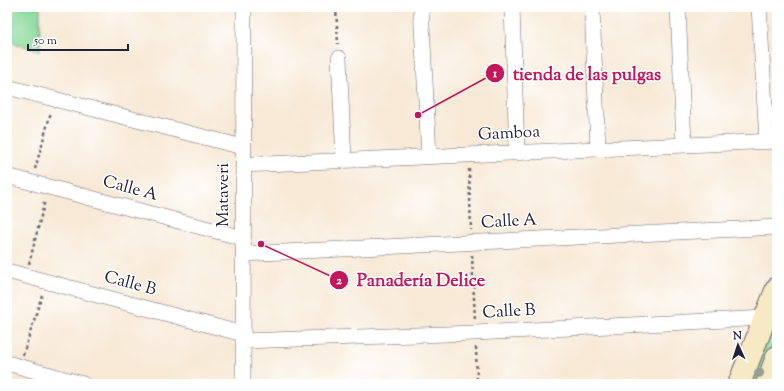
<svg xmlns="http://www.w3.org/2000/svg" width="784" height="391" viewBox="0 0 784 391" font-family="'Sorts Mill Goudy',serif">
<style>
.green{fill:#87d899;stroke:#547d6a}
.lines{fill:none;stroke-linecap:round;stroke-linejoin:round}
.minor-casing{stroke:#6d6871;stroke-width:16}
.secondary-casing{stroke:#6d6871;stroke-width:24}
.path{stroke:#6d6871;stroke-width:2.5;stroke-dasharray:3 3;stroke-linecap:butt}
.minor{stroke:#fff;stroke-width:15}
.secondary{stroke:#f6e9c3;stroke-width:22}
.tree{fill:#959f93}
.labels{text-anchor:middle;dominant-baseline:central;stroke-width:3;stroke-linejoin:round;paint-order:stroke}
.street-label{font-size:17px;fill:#22223b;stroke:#fff}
.leader{fill:none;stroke:#c2185b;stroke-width:1.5}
.callout-dot{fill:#c2185b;stroke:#fff;stroke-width:1.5}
.mark-label{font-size:12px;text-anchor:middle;font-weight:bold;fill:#fff}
.callout-label{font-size:18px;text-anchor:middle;font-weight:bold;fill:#c2185b;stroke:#fff;stroke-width:3;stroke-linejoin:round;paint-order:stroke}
</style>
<rect width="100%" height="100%" fill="#fff"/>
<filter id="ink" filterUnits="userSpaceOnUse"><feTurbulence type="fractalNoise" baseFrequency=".025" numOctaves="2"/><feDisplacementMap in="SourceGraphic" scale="8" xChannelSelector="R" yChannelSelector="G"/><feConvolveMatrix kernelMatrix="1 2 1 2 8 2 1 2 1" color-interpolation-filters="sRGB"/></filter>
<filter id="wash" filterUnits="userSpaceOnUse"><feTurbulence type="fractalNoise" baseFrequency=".012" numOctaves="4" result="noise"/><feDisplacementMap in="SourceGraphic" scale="16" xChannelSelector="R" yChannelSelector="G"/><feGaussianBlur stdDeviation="0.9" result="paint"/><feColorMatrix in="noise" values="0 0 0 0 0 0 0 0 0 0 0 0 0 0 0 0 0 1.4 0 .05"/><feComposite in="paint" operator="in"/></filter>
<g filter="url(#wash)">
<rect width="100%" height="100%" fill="#f7e9d6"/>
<path class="green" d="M7,7H40V51L7,41Z
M772,328L777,329V339L759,384H747Z"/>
</g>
<g filter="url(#ink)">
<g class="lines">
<defs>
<path id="minor" d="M421,7L429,156
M512,7L517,153
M592,7L598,149
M678,7L684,145
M759,7L767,141
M339,58L344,160
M7,87L243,147
M243,165L777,141
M7,176L243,238
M243,254L777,227
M7,271L243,334
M243,341L475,333L765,318L777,320
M7,363L83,384
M243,384L244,7"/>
<path id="secondary" d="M739,384L777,288
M767,384L777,357"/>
</defs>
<use href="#minor" class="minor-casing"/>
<use href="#secondary" class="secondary-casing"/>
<path class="path" d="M336,7L338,44
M35,169L51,112
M469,169L471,230
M472,255L475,320
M29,264L45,200
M476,347L477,384
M23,355L42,295"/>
<use href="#minor" class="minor"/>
<use href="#secondary" class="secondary"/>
</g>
<circle class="tree" cx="759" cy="373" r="5"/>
</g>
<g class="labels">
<g class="street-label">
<text transform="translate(509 134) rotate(-3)">Gamboa</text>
<text transform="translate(130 189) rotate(15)">Calle A</text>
<text transform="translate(224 195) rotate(-90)">Mataveri</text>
<text transform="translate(509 222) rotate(-3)">Calle A</text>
<text transform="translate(130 284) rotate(15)">Calle B</text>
<text transform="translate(509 312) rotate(-3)">Calle B</text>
</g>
</g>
<path class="leader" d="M418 115L495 73M261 244L339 280"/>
<g class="callout-dot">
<circle cx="418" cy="115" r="4"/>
<circle cx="261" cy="244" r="4"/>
<circle cx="495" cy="73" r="10"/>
<circle cx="339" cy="280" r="10"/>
</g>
<g class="mark-label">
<text x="495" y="77">1</text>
<text x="339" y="284">2</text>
</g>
<g class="callout-label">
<text x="587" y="80">tienda de las pulgas</text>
<text x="421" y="286">Panadería Delice</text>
</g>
<rect width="784" height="391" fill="none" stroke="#fff" stroke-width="24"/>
<g transform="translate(738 345) rotate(357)" stroke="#ffffff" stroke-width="3" paint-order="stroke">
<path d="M0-3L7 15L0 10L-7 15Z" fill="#22223b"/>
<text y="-6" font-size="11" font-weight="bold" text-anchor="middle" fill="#22223b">N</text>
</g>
<path d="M28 44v6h100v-6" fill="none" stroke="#22223b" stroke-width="2"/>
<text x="34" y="44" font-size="12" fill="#22223b" stroke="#ffffff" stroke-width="3" paint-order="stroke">50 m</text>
</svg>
